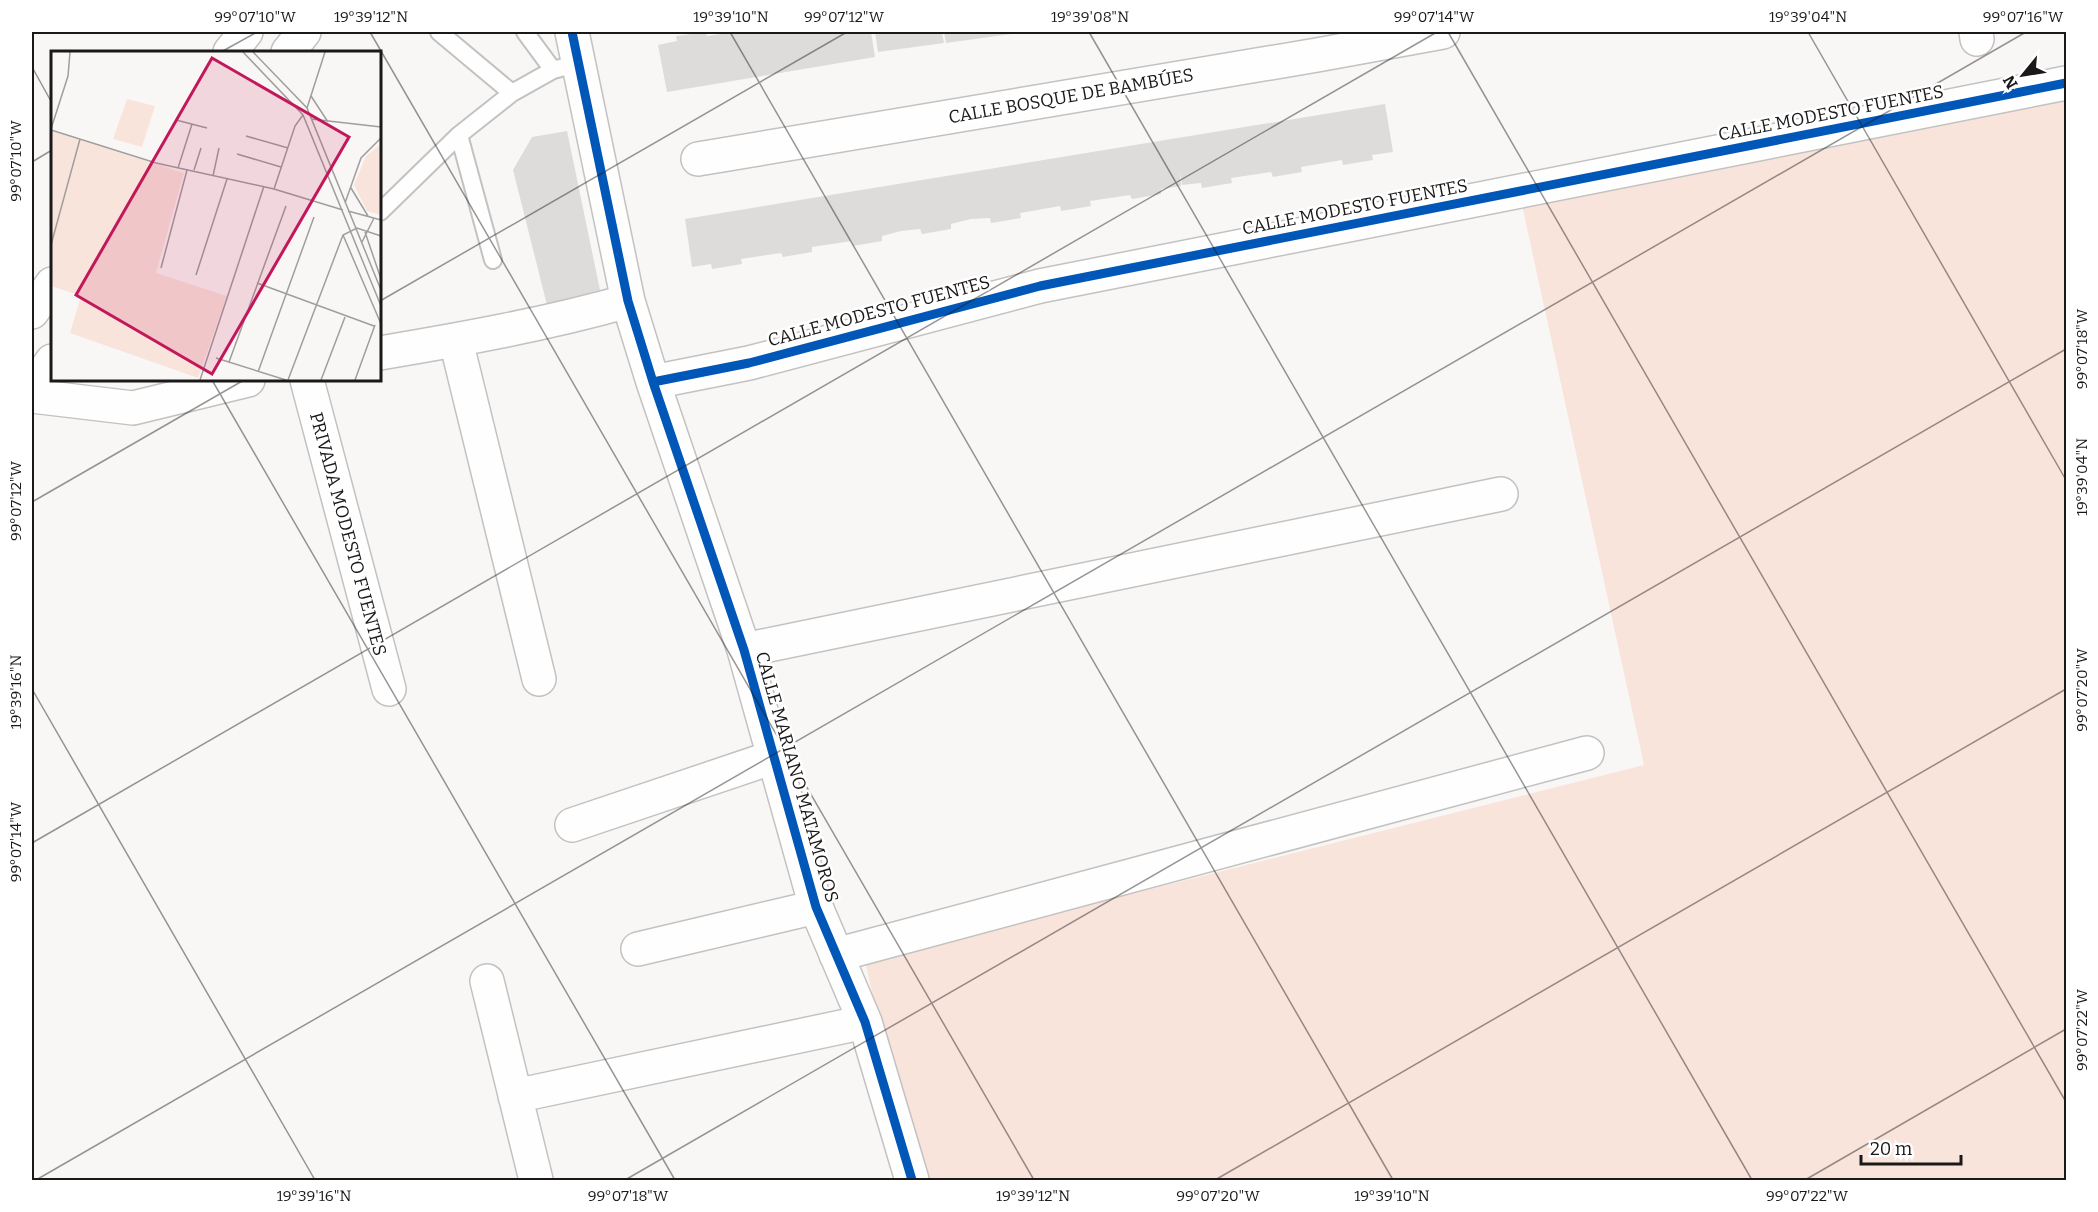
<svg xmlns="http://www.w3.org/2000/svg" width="2098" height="1212" viewBox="0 0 2098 1212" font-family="Bitter,serif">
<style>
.green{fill:#f9e4dc}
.building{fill:#dddcda}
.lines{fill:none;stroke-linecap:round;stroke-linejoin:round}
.lane-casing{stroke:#c3c2c0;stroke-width:20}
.street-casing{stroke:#c3c2c0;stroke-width:36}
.primary-casing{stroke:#c3c2c0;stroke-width:36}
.lane{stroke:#fefefe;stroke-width:16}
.street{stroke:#fefefe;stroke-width:33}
.primary{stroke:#fefefe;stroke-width:33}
.cycleway-casing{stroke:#fff;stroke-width:13}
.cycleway{stroke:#0057b8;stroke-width:9}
.ticks{fill:none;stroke:#1a1818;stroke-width:1.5;stroke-opacity:0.45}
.labels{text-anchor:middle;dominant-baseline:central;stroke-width:5;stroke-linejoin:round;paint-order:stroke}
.street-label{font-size:18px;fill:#1a1818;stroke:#fff}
.inset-road{fill:none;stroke:#a09e9d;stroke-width:1.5}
.view{fill:#c2185b;fill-opacity:0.15;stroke:#c2185b;stroke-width:3}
.inset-edge{fill:none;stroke:#1a1818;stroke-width:3}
.neatline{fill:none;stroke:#1a1818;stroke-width:2}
.ticks-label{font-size:15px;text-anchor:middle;fill:#1a1818}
</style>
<rect width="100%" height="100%" fill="#f9f7f5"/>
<path class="green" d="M2066,101V1180H914L865,961L1644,765L1522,205Z"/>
<path class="building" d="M706,32L707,36L736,32H871L875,57L667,92L658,45L677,41L676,36Z
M875,32H942L944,43L878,52Z
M944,32H1011V34L946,43Z
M1385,104L1393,152L1372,155L1373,160L1343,165L1342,160L1301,167L1302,172L1273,177L1271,172L1231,178L1232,183L1202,188L1201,183L1182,185L1180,171L1181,186L1161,189V194L1132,199L1130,195L1090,201L1091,206L1061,211L1060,206L1020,213L1021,218L991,223L990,218L971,219L951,224V229L922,234L920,229L901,231L882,236V241L853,246L852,241L812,247V252L783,257L781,253L741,259L742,264L712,269L711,264L692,267L685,219Z
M567,131L600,290L547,305L513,170L532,137Z"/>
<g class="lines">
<defs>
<path id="lane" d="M525,32L553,70
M512,93L553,70L579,63
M459,135L493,260
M380,212L459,135L512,93L439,32"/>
<path id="street" d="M572,32L628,301L653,382L744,650L816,907L865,1022L912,1180
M1976,32L1977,39
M698,159L1317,55L1443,32
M456,341L539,679
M380,353C463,339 547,324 628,301
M307,380L389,689
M653,382L749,363L1040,286L2066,83
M32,396L133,408L248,380
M744,650L1501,494
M572,825L774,757
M638,949L816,907
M836,955L1587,753
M487,981L536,1180
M515,1096L865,1022"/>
<path id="primary" d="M230,52L246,32
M288,52L304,32
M32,312L52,284
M32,389L52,361"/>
</defs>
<use href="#lane" class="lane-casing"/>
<use href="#street" class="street-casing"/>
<use href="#primary" class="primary-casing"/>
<use href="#lane" class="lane"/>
<use href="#street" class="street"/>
<use href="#primary" class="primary"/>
<defs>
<path id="cycleway" d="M572,32L628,301L653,382L744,650L816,907L865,1022L912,1180
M653,382L749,363L1040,286L2066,83"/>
</defs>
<use href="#cycleway" class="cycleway-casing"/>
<use href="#cycleway" class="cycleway"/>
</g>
<path class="ticks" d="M370,32L1034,1180M730,32L1393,1180M1089,32L1752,1180M1448,32L2066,1102M1808,32L2066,480M221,52L257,32M32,67L52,103M32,162L52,150M380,301L847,32M212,380L675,1180M32,502L244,380M32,689L315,1180M32,843L1437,32M36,1180L2026,32M625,1180L2066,349M1215,1180L2066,689M1805,1180L2066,1029"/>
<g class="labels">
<g class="street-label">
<text transform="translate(1071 96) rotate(-10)">CALLE BOSQUE DE BAMBÚES</text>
<text transform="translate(1831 113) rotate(-11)">CALLE MODESTO FUENTES</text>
<text transform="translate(1355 207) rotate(-11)">CALLE MODESTO FUENTES</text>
<text transform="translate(879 311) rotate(-15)">CALLE MODESTO FUENTES</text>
<text transform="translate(348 534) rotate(75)">PRIVADA MODESTO FUENTES</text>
<text transform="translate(797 777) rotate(74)">CALLE MARIANO MATAMOROS</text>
</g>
</g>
<g transform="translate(51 51)">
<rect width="330" height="330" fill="#f9f7f5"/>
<path d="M76,48L104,55L91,96L62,88ZM0,80L133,122L105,222L176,245L147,327L19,282L30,245L0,235ZM330,93V164L316,160L303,134L315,105Z" fill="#f9e4dc"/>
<path class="inset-road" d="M192,1L252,64L330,255M202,1L256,57L330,239M260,45L277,71M256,57L274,1M260,68L330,76M125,69L156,77M0,78L17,25L19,1M0,79L105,112L223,138L292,159M195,85L237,97M186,103L230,116M127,117L141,73M143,119L150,97M162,125L168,97M300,137L317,165M223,138L244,75L252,64M294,152L310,107L330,87M297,160L330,169M314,181L330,228M292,184L330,273M311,191L323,167M0,194L29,88M110,217L136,119M145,224L176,128M206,232L323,275M165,307L235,329M178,311L235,155M207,321L263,166M149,329L213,135M237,329L292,184L306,177L330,185M270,329L294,266M304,329L324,274"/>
<path class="view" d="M161,7L298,86L161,323L25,244Z"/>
<rect width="330" height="330" class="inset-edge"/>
</g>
<rect width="2098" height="1212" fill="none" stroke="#ffffff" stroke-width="66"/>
<g transform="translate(2023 75) rotate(240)" stroke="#ffffff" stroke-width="4.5" paint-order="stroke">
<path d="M0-4.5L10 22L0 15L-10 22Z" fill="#1a1818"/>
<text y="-9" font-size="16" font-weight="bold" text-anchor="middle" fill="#1a1818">N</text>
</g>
<path d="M1861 1155v9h100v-9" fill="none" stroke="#1a1818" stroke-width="3"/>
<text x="1870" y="1155" font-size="18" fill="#1a1818" stroke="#ffffff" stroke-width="4.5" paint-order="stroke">20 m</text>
<rect x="33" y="33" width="2032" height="1146" class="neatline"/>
<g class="ticks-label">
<text x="255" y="22">99°07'10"W</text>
<text x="371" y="22">19°39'12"N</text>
<text x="731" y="22">19°39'10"N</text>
<text x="844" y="22">99°07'12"W</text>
<text x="1090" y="22">19°39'08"N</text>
<text x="1434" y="22">99°07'14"W</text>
<text x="1808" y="22">19°39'04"N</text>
<text x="2023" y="22">99°07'16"W</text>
<text transform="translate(16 161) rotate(-90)" y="5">99°07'10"W</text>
<text transform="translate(2082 349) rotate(-90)" y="5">99°07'18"W</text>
<text transform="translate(2082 477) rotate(-90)" y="5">19°39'04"N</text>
<text transform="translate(16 501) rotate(-90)" y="5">99°07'12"W</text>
<text transform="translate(2082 690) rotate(-90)" y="5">99°07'20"W</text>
<text transform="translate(16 692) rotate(-90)" y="5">19°39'16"N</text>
<text transform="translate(16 842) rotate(-90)" y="5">99°07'14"W</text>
<text transform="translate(2082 1030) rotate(-90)" y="5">99°07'22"W</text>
<text x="314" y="1201">19°39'16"N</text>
<text x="628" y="1201">99°07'18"W</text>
<text x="1033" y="1201">19°39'12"N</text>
<text x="1218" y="1201">99°07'20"W</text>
<text x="1392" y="1201">19°39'10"N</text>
<text x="1807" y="1201">99°07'22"W</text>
</g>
</svg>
